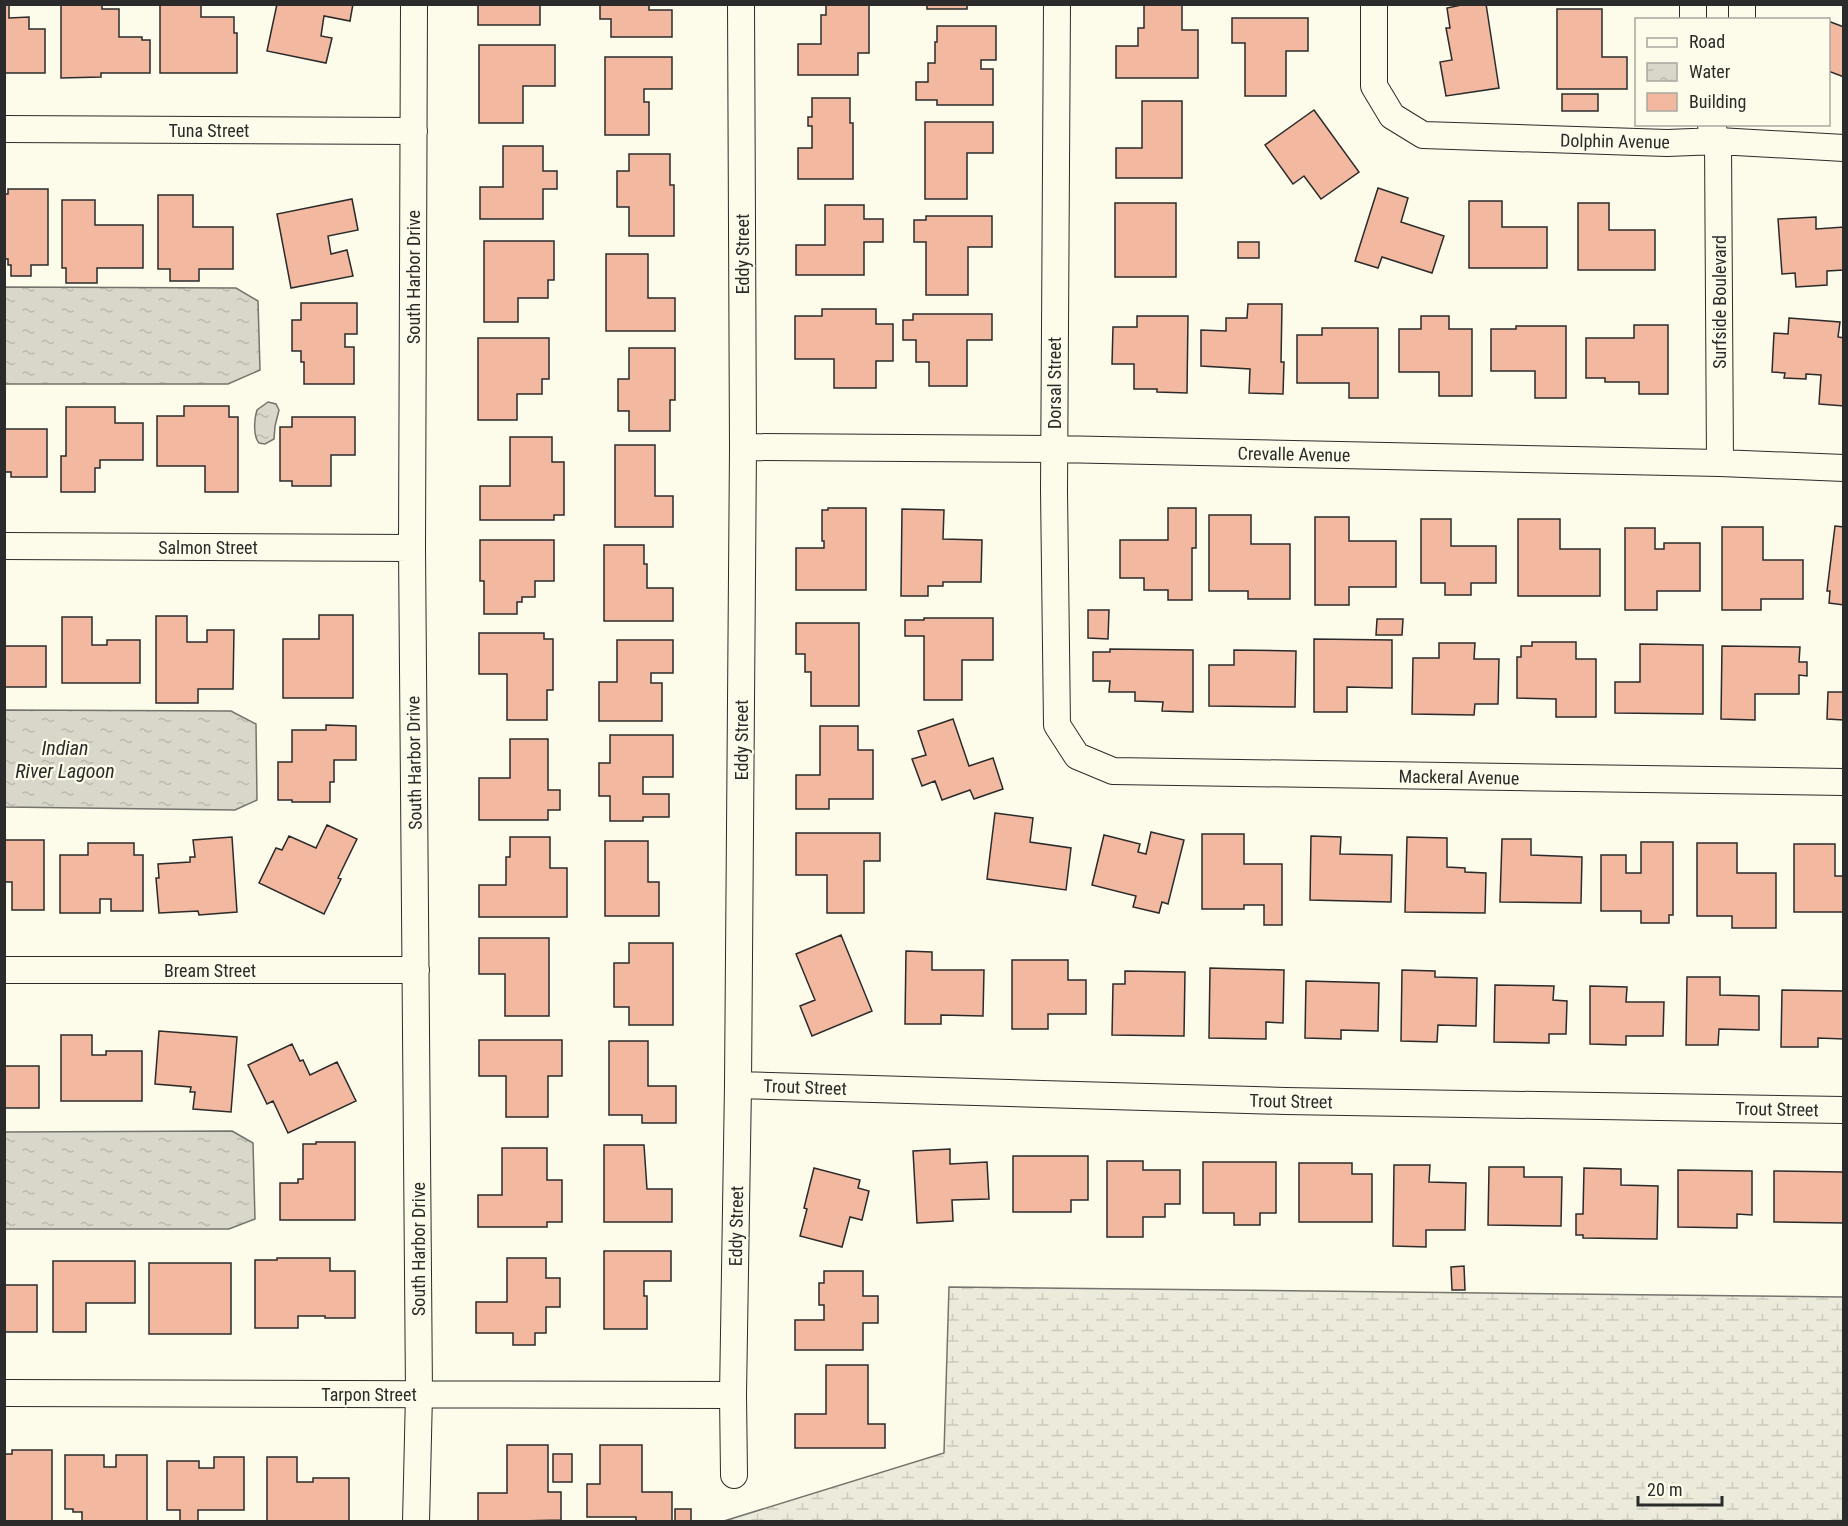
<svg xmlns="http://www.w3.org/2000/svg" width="1848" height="1526" viewBox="0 0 1848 1526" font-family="'Roboto Condensed',sans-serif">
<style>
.wetland{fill:url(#wetland-marsh);stroke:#74746e;stroke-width:1.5}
.water{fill:url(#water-ripples);stroke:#74746e;stroke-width:1.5}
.building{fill:#f2b8a0;stroke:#2b2b2b;stroke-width:1.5}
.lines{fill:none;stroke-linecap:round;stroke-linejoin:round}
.minor-casing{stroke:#2b2b2b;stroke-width:28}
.minor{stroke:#fdfbea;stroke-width:26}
.labels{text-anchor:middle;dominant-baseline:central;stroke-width:4.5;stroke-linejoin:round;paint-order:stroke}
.street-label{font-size:18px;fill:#2b2b2b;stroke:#fdfbea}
.water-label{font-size:20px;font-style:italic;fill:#2b2b2b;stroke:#fdfbea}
</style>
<defs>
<pattern id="wetland-marsh" width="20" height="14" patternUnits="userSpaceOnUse" patternTransform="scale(1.5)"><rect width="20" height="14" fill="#ecebdb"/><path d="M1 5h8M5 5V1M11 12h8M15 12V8" fill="none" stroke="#cbcabc"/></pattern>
<pattern id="water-ripples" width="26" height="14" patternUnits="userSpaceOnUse" patternTransform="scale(1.5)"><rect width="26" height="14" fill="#d8d7c9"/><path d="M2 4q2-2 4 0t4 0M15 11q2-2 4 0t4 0" fill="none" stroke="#bab9ad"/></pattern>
</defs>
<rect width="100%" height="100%" fill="#fdfbea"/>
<path class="wetland" d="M949,1287L1843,1297V1521H724L944,1453Z"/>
<path class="water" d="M5,287L236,288L258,301L260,370L228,384H5Z
M268,402L276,404L279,410L275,426L274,439L265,444L259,443C253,436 254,419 257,410Z
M5,710L231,711L256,724L257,800L235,810L5,807Z
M232,1131L253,1143L255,1219L229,1229H5V1132Z"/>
<path class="building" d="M4,4H9V18L29,17V29H45V73H4Z
M61,4H102V9H119V37H142V40H150V73H101V77L61,78Z
M160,4H201V17H234V33H237V73H160Z
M277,4H353L350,21L324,16L321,36L332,38L326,63L267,51Z
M478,4H540V25H478Z
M600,4H649V10H672V37H611V19H600Z
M826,4H869V53H858V75H798V44H821V15H826Z
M927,4H967V9H927Z
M1144,4H1182V30H1198V78H1116V46H1138V28H1144Z
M1466,4H1486L1499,88L1446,96L1440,62L1452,60L1446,28H1450L1447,8Z
M1557,9H1602V57H1627V89H1557Z
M1232,18H1308V51H1286V96H1245V43H1232Z
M1828,21L1844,27V77L1828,71Z
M937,26H996V60H981V69H993V105H937V100H916V82H928V63H935V42H937Z
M479,45H555V86H523V123H479Z
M605,57H672V89H644V102H649V135H605Z
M1562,94H1598V111H1562Z
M812,98H850V123H853V179H798V148H812V126H808V117H812Z
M1142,101H1182V178H1116V148H1142Z
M1314,110L1359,172L1321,199L1304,176L1293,184L1265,145Z
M925,122H993V153H967V199H925Z
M503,146H543V171H557V189H543V219H480V187H503Z
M629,154H670V185H674V236H629V207H617V171H629Z
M1378,188L1408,198L1401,222L1444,236L1432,273L1382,257L1378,268L1355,261Z
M8,189H48V265H31V276H11V265H8V259H4V194H8Z
M158,195H193V227H233V269H199V281H170V269H158Z
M352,199L358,230L328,236L331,254L347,250L353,276L291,288L277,214Z
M62,200H95V225H143V268H97V283H66V268H62Z
M1469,201H1502V227H1547V268H1469Z
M1115,203H1176V277H1115Z
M1578,203H1609V230H1655V270H1578Z
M825,205H864V219H883V242H864V275H796V245H825Z
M926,216H992V247H968V295H926V242H914V220H926Z
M1816,217V229L1844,227V270L1827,271V285L1796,287L1795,273L1782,274L1778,219Z
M484,241H554V280H548V298H518V322H484Z
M1238,242H1259V258H1238Z
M606,254H648V298H675V331H606Z
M301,303H357V334H345V347H354V384H304V362H301V351H292V320H301Z
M1248,304H1282L1281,362H1284L1283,394L1249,393L1250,369L1201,366V330L1226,331V318H1247Z
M822,309H876V324H893V361H876V388H834V359H795V316H822Z
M913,314H992V340H967V386H929V362H916V340H903V320H913Z
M1137,316H1188L1187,393L1157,392V389H1134V364H1112L1113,327H1137Z
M1421,316H1449V329H1472V396H1439V372H1399V329H1421Z
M1789,318L1840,322L1838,337L1844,338V406L1819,404L1821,375L1806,374V379L1784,378L1785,373L1772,372L1774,333L1788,334Z
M1634,325H1668V394H1639V382H1605V378H1586V338H1634Z
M1516,326H1566V398H1535V371H1491V329H1516Z
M1322,328H1378V398H1349V383H1297V335H1322Z
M478,338H549V379H542V394H517V420H478Z
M629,348H675V400H670V431H629V411H618V379H629Z
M184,406H229V417H238V492H205V466H157V416H184Z
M66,407H115V423H143V460H100V468H95V492H61V456H66Z
M292,417H355V455H331V486H292V481H280V427H292Z
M4,429H47V477H11V472H4Z
M510,437H552V462H564V515H554V520H480V486H510Z
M615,445H655V496H673V527H615Z
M828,508H866V590H796V548H824V541H822V510H828Z
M1168,508H1196V548H1192V600H1168V590H1144V578H1120V540H1168Z
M902,509L944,510L943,539L982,540L981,582H943V586H928V596H901Z
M1209,515H1251V544H1290V599H1248V591H1209Z
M1315,517H1349V541H1396V587H1349V605H1315Z
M1421,519H1451V546H1496V583H1471V595H1445V583H1421Z
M1518,519H1560V549H1600V596H1518Z
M1835,526L1844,527V605L1829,603L1830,591H1827Z
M1722,527H1763V560H1803V599H1761V610H1722Z
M1625,528H1655V549H1664V543H1700V591H1657V610H1625Z
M480,540H554V581H535V597H522V602H517V614H484V581H480Z
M604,545H644V564H647V588H673V621H604Z
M1088,610H1109L1108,639L1088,638Z
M319,615H353V698H283V639H319Z
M156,616H187V642H207V630H234L233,689H198V703H156Z
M62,617H92V645H107V640H140V683H62Z
M924,618H993V660H962V700H924V636H905V620H924Z
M1377,619H1403L1402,635H1376Z
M796,623H859V706H811V672H805V654H796Z
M479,633H544V639H553V690H547V720H507V674H479Z
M1314,639L1392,640V688L1347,687V712H1314Z
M617,640H673V673H651V683H662V721H599V682H617Z
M1532,642H1576V659H1596V717H1556V699L1517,698V657H1521V646H1532Z
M1439,643H1475L1474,659H1499L1498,704H1475L1474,715L1412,714L1413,658H1439Z
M1640,644L1703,645V714L1615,713V682H1640Z
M4,646H46V687H4Z
M1722,646L1800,647L1799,662H1807V676L1799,675V694H1755V720L1721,719Z
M1110,649L1193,650V712L1162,711L1163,702L1135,701V692H1109L1110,681H1093V652H1110Z
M1234,650L1296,651L1295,707L1209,706V665H1234Z
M1828,692H1844V720L1827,719Z
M953,719L969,766L993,758L1003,789L974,799L970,790L942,800L935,781L922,786L912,759L926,755L918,731Z
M326,725L356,726V760H334V782H330V802H292V800H278V762H292V730H326Z
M820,726H858V750H873V799H829V809H796V775H820Z
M610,735H673V777H643V794H669V817H643V821H610V796H599V763H610Z
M510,739H548V790H560V810H548V820H479V778H510Z
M995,813L1033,818L1030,842L1071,848L1066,890L987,879Z
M327,825L357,839L338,878L341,879L324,914L259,883L276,848L282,850L289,836L316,848Z
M1151,832L1184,840L1168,904L1162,902L1159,913L1133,907L1136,896L1092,885L1104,835L1140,844L1138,852L1146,854Z
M796,833H880V861H864V913H827V875H796Z
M1202,834H1244V864H1282V925H1264V905H1244V909H1202Z
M1311,836L1341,837L1340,854L1392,855L1391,902L1310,900Z
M232,837L237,912L199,915L198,911L159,913L156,878H159L158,864L190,862V857H195L193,840Z
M510,837H550V868H567V917H479V885H506V857H510Z
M1407,837L1447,838V867L1465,868V872L1486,873L1485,913L1405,912Z
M1502,839H1531V855L1582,857L1581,903L1500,902Z
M4,840H44V910H12V882H5L4,913Z
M605,841H648V882H659V916H605Z
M1641,842H1673V915H1669V923H1641V911H1601V855H1626V873H1641Z
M88,843H134V855H143V911H111V899H100V913H60V855H88Z
M1697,843H1737V873H1776V928H1732V916H1697Z
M1794,844H1835V876H1844V912H1794Z
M841,935L872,1011L812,1036L800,1006L815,1000L796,954Z
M479,938H549V1016H505V974H479Z
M629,943H673V1025H629V1007H614V963H629Z
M906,951L932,952V970H984L983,1016L941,1015V1024H905Z
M1012,960H1068V980H1086V1014H1048V1029H1012Z
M1210,968L1284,970L1283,1023L1266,1022V1039L1209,1038Z
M1402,970L1435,971V977L1477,978L1476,1026L1438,1025L1437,1042L1401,1041Z
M1125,971L1185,972L1184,1036L1112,1035L1113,984H1125Z
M1687,977H1720V995L1759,996V1030L1719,1029L1718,1045H1686Z
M1306,981L1379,983L1378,1031L1341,1030V1039L1305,1038Z
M1495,985L1554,986L1553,1000L1567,1001L1566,1034H1549V1043L1494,1042Z
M1590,986L1627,987L1626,1002H1664L1663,1036H1626V1045L1590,1044Z
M1782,990L1844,991V1039L1818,1038V1047H1781Z
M159,1031L237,1037L231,1112L193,1109L195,1092H190L191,1087L155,1084Z
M61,1035H92V1055H106V1051H142V1101H61Z
M479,1040H562V1076H548V1117H506V1076H479Z
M609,1041H648V1086H676V1123H642V1115H609Z
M292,1044L300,1061L303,1060L310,1075L337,1062L356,1101L288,1133L273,1101L267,1104L248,1065Z
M4,1066H39V1108H4Z
M316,1142H355V1220H280V1183H298V1179H303V1144H316Z
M604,1145H644L647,1189H672V1222H604Z
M502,1148H547V1180H562V1222H547V1227H478V1195H502Z
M950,1149V1164L987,1162L989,1199L952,1200L953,1221L917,1223L913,1151Z
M1013,1156H1088V1200H1071V1212H1013Z
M1107,1161H1143V1170H1180V1204H1165V1217H1143V1237H1107Z
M1203,1162H1276V1213H1260V1225H1234V1213H1203Z
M1299,1163H1352V1174H1372V1222H1299Z
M1394,1165H1430L1429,1182L1466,1183L1465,1230H1426V1247L1393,1246Z
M1489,1167H1524V1177H1562L1561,1226L1488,1225Z
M814,1168L860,1180L858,1188L869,1191L862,1220L850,1217L842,1247L800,1236L807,1209L804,1208Z
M1584,1168L1621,1169V1185L1658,1186L1657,1239L1583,1238V1235H1576V1214H1583Z
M1678,1170L1752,1171V1215L1737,1214V1228L1678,1227Z
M1774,1171L1844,1172V1223L1774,1222Z
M604,1251H671V1281H644V1296H647V1329H604Z
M277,1258H330V1271H355V1318H325V1316H298V1328H255V1260H277Z
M507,1258H546V1278H560V1307H546V1333H535V1345H513V1333H476V1302H507Z
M53,1261H135V1303H86V1332H53Z
M149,1263H231V1334H149Z
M1464,1266L1465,1290H1452L1451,1267Z
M824,1271H863V1296H878V1323H863V1350H795V1320H824V1305H819V1283H824Z
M4,1285H37V1332H4Z
M826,1365H868V1424H885V1448H795V1414H826Z
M507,1445H548V1492H561V1520L478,1522V1493H507Z
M600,1445H642V1492H672V1522H636V1517H587V1484H600Z
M12,1450H52V1522H4V1454H12Z
M553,1454H572V1482H553Z
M65,1455H104V1467H116V1455H147V1522H82V1512H73V1509H65Z
M214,1457H244V1510H198V1522H180V1510H167V1461H199V1468H214Z
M267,1457H297V1482H313V1478H349V1522H267Z
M675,1509H691V1522H675Z"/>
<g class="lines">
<defs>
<path id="minor" d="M414,4L412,548L419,1394L416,1522
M1057,4L1054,491L1057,725L1077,756L1113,771L1844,782
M1374,4V86L1392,116L1423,135L1667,143L1718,141L1844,148
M1693,20V4
M1742,20V4
M1711,125L1718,141L1720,463
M4,129L414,131
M743,447L1054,449L1720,463L1844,468
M4,546L412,548
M4,970H416
M738,1085L1285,1101L1844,1110
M4,1393L733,1395
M734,1475L733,1395L738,1085L743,447L741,4"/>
</defs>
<use href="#minor" class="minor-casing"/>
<use href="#minor" class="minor"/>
</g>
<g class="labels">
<g class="street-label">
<text x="209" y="130">Tuna Street</text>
<text transform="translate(1615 141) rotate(1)">Dolphin Avenue</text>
<text transform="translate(742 254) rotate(-90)">Eddy Street</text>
<text transform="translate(413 277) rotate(-90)">South Harbor Drive</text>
<text transform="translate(1719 302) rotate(-90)">Surfside Boulevard</text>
<text transform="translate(1054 383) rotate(-90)">Dorsal Street</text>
<text transform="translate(1294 454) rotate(1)">Crevalle Avenue</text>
<text x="208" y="547">Salmon Street</text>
<text transform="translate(741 740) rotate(-90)">Eddy Street</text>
<text transform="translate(414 763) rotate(-91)">South Harbor Drive</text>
<text transform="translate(1459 777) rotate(1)">Mackeral Avenue</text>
<text x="210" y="970">Bream Street</text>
<text transform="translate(805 1087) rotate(2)">Trout Street</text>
<text transform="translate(1291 1101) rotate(1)">Trout Street</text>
<text transform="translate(1777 1109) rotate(1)">Trout Street</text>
<text transform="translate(736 1226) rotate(-89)">Eddy Street</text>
<text transform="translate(418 1249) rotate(-90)">South Harbor Drive</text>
<text x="369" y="1394">Tarpon Street</text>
</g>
<g class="water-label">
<text x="65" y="748">Indian<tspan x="65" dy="23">River Lagoon</tspan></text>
</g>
</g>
<rect width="1848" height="1526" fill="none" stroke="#2b2b2b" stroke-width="12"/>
<rect x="1635" y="18" width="195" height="108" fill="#fdfbea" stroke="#a9a89e" stroke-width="1.5"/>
<rect x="1647" y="38" width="30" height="9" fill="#fdfbea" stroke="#a9a89e" stroke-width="1.5"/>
<text x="1689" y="48" font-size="18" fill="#2b2b2b">Road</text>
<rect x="1647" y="63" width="30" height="18" fill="url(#water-ripples)" stroke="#a9a89e" stroke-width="1.5"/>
<text x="1689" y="78" font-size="18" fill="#2b2b2b">Water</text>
<rect x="1647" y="93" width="30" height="18" fill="#f2b8a0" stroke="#a9a89e" stroke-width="1.5"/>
<text x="1689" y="108" font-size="18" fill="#2b2b2b">Building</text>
<path d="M1638 1496v9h84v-9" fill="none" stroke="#2b2b2b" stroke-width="3"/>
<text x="1647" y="1496" font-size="18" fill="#2b2b2b" stroke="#fdfbea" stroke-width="4.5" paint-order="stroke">20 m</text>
</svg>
